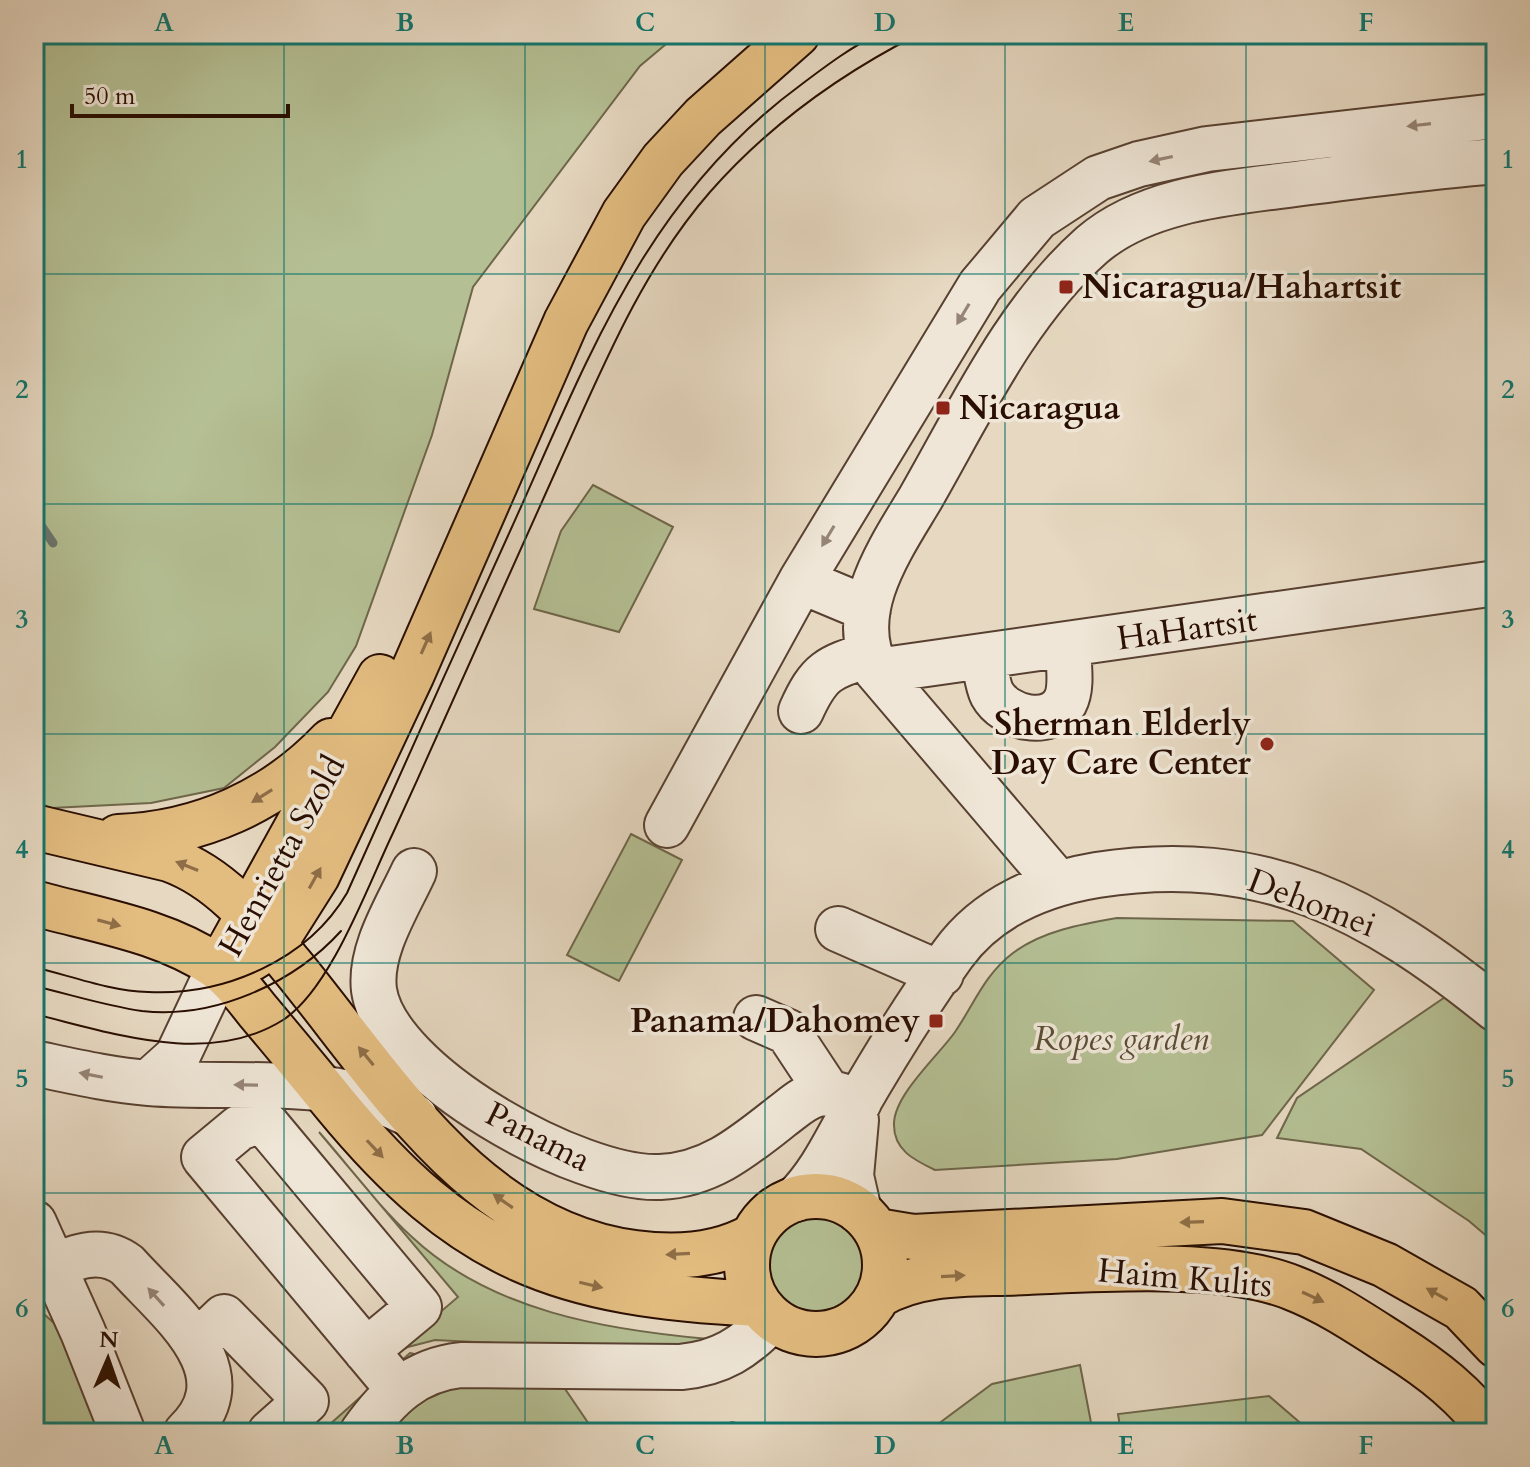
<svg xmlns="http://www.w3.org/2000/svg" width="1530" height="1467" viewBox="0 0 1530 1467" font-family="Cardo,serif">
<style>
.green{fill:#b4bf93;stroke:#6e664a;stroke-width:2}
.lines{fill:none;stroke-linecap:round;stroke-linejoin:round}
.stream{stroke:#6a756e;stroke-width:9}
.minor-casing{stroke:#584031;stroke-width:48}
.major-casing{stroke:#290e01;stroke-width:48}
.minor{stroke:#efe6d7;stroke-width:44}
.major{stroke:#e3bc80;stroke-width:44}
.tram{stroke:#290e01;stroke-width:2}
.oneway{fill:#968577}
.oneway2{fill:#8f6e47}
.grid{fill:none;stroke:#0f766e;stroke-width:2;stroke-opacity:0.55}
.poi-dot{fill:#8f2418;stroke:#efe6d7;stroke-width:3}
.labels{text-anchor:middle;dominant-baseline:central;stroke-width:7;stroke-linejoin:round;paint-order:stroke}
.poi-label{font-size:34px;font-weight:bold;fill:#290e01;stroke:#efe6d7;text-anchor:start}
.street-label{font-size:34px;fill:#290e01;stroke:#efe6d7}
.park-label{font-size:34px;font-style:italic;fill:#5a4c34;stroke:#efe6d7}
.neatline{fill:none;stroke:#0f766e;stroke-width:3}
.grid-label{font-size:26px;text-anchor:middle;font-weight:bold;fill:#0f766e}
</style>
<rect width="100%" height="100%" fill="#e6d8c1"/>
<filter id="stains"><feTurbulence type="fractalNoise" baseFrequency=".0025" numOctaves="4"/><feColorMatrix values="0 0 0 0 .2 0 0 0 0 .09 0 0 0 0 .02 0 0 0 .5 -.17"/></filter>
<radialGradient id="worn" r=".72"><stop offset=".6" stop-color="#630" stop-opacity="0"/><stop offset="1" stop-color="#630" stop-opacity=".3"/></radialGradient>
<path class="green" d="M34,34H678L640,66L473,287L432,435L356,646L328,692L275,747L224,788L151,803L52,808L34,802Z
M593,485L673,527L619,632L534,609L561,531Z
M631,834L682,860L619,981L567,955Z
M1117,918L1293,921L1374,990L1262,1135L1117,1159L935,1170C914,1160 893,1150 894,1123C895,1094 938,1056 955,1032C974,1004 985,974 1013,953C1042,931 1082,924 1117,918Z
M1454,991L1496,1034V1244L1469,1221L1361,1149L1277,1138L1297,1098Z
M319,1132C349,1166 378,1206 412,1237C491,1311 606,1330 709,1339L681,1352L435,1340L408,1347L382,1362L458,1297Z
M761 1265a55 55 0 1 1 110 0a55 55 0 1 1-110 0Z
M34,1305L54,1323L109,1433H34Z
M410,1353L563,1386L595,1433H320Z
M1080,1365L1093,1433H926L992,1384Z
M1269,1396L1312,1433H1121L1118,1414Z
M732,1422L776,1433H697Z"/>
<g class="lines">
<path class="stream" d="M34,515L53,543"/>
<defs>
<path id="minor" d="M801,581L868,609
M983,657C986,668 987,684 992,694C1005,718 1050,729 1065,702C1073,687 1068,662 1068,646
M877,671L1496,583
M801,711C819,671 828,668 868,655
M667,825L801,581L980,286L1037,218L1098,178L1139,164L1207,149L1496,116
M414,871C398,906 369,950 374,990C386,1074 580,1181 660,1177C710,1175 744,1146 782,1116C793,1108 804,1097 818,1094C832,1091 846,1097 859,1102
M1057,882L877,671C845,613 890,549 920,499C970,412 1016,312 1092,245C1149,196 1239,192 1310,182C1372,174 1434,166 1496,161
M838,929L941,974
M756,1018L788,1032L829,1094
M34,1063C72,1071 110,1080 149,1083C236,1090 336,1072 415,1117
M148,1083L177,1057L219,968
M856,1120L851,1176L859,1211
M796,1199C821,1174 835,1143 852,1113C883,1059 917,1004 953,954C987,907 1042,884 1097,875C1263,849 1371,908 1496,1009
M34,1223L83,1332L123,1433
M34,1276C65,1262 96,1242 127,1265C167,1310 250,1372 186,1433
M197,1343L224,1317L306,1401L270,1433
M366,1351L419,1307L266,1124L258,1121L239,1128L204,1157L399,1390
M362,1433C388,1396 415,1370 461,1365L681,1367C721,1363 744,1348 772,1319"/>
<path id="major" d="M34,827L169,859C222,878 256,922 291,965C385,1079 474,1232 635,1253C674,1258 718,1256 753,1236
M118,837C200,834 274,801 331,741
M34,903C95,920 163,930 216,966C232,977 245,995 257,1010C283,1041 309,1072 334,1103C464,1261 559,1294 758,1304
M219,968L252,958L274,944L317,876L412,674L566,322L624,214L663,160L703,117L797,34
M219,968L380,677
M747 1265a69 69 0 1 1 138 0a69 69 0 1 1-138 0Z
M877,1231L913,1237L1222,1221L1304,1232L1385,1265L1461,1308L1496,1345
M879,1295C923,1269 977,1275 1027,1272C1101,1269 1225,1260 1293,1288C1329,1302 1361,1324 1394,1345C1432,1369 1466,1395 1493,1433"/>
</defs>
<use href="#minor" class="minor-casing"/>
<use href="#major" class="major-casing"/>
<use href="#minor" class="minor"/>
<use href="#major" class="major"/>
<path class="tram" d="M34,967C71,976 110,991 148,992C224,996 308,960 347,893C401,772 456,650 511,529C588,359 645,199 802,84C826,66 851,47 878,34
M34,986C69,994 106,1006 142,1011C214,1019 293,984 341,931
M34,1014C113,1033 208,1067 283,1020C331,989 368,885 393,833C449,711 503,588 558,466C601,371 641,271 710,192C769,125 840,74 919,34"/>
</g>
<defs><path id="oneway-solid" d="M-6-.8H1V-3.2L6.5 0L1 3.2V.8H-6Z" transform="scale(2)"/></defs>
<g class="oneway">
<use href="#oneway-solid" transform="translate(1419 125) rotate(173)"/>
<use href="#oneway-solid" transform="translate(1161 159) rotate(168)"/>
<use href="#oneway-solid" transform="translate(963 314) rotate(121)"/>
<use href="#oneway-solid" transform="translate(828 536) rotate(121)"/>
<use href="#oneway-solid" transform="translate(91 1075) rotate(-169)"/>
<use href="#oneway-solid" transform="translate(246 1085) rotate(-179)"/>
<use href="#oneway-solid" transform="translate(156 1297) rotate(-132)"/>
</g>
<g class="oneway2">
<use href="#oneway-solid" transform="translate(426 643) rotate(-66)"/>
<use href="#oneway-solid" transform="translate(262 796) rotate(148)"/>
<use href="#oneway-solid" transform="translate(187 866) rotate(-158)"/>
<use href="#oneway-solid" transform="translate(315 878) rotate(-61)"/>
<use href="#oneway-solid" transform="translate(109 923) rotate(15)"/>
<use href="#oneway-solid" transform="translate(366 1056) rotate(-129)"/>
<use href="#oneway-solid" transform="translate(375 1149) rotate(47)"/>
<use href="#oneway-solid" transform="translate(503 1201) rotate(-145)"/>
<use href="#oneway-solid" transform="translate(1192 1222) rotate(178)"/>
<use href="#oneway-solid" transform="translate(678 1254) rotate(177)"/>
<use href="#oneway-solid" transform="translate(953 1276) rotate(-3)"/>
<use href="#oneway-solid" transform="translate(591 1285) rotate(13)"/>
<use href="#oneway-solid" transform="translate(1437 1294) rotate(-151)"/>
<use href="#oneway-solid" transform="translate(1313 1297) rotate(25)"/>
</g>
<path class="grid" d="M284,34V1433M525,34V1433M765,34V1433M1005,34V1433M1246,34V1433M34,274H1496M34,504H1496M34,734H1496M34,963H1496M34,1193H1496"/>
<g class="poi-dot">
<rect x="1058" y="279" width="16" height="16" rx="4"/>
<rect x="935" y="400" width="16" height="16" rx="4"/>
<circle cx="1267" cy="744" r="8"/>
<rect x="928" y="1013" width="16" height="16" rx="4"/>
</g>
<g class="labels">
<g class="poi-label">
<text x="1082" y="287">Nicaragua/Hahartsit</text>
<text x="959" y="408">Nicaragua</text>
<text x="1251" y="724" text-anchor="end">Sherman Elderly<tspan x="1251" dy="39">Day Care Center</tspan></text>
<text x="920" y="1021" text-anchor="end">Panama/Dahomey</text>
</g>
<g class="street-label">
<text transform="translate(1187 629) rotate(-8)">HaHartsit</text>
<text transform="translate(282 856) rotate(-61)">Henrietta Szold</text>
<text transform="translate(1312 903) rotate(21)">Dehomei</text>
<text transform="translate(538 1137) rotate(27)">Panama</text>
<text transform="translate(1185 1278) rotate(5)">Haim Kulits</text>
</g>
<g class="park-label">
<text x="1121" y="1039">Ropes garden</text>
</g>
</g>
<rect width="1530" height="1467" fill="none" stroke="#e6d8c1" stroke-width="88"/>
<g transform="translate(108 1359) rotate(2)" stroke="#efe6d7" stroke-width="6" paint-order="stroke">
<path d="M0-6L14 30L0 20L-14 30Z" fill="#290e01"/>
<text y="-12" font-size="22" font-weight="bold" text-anchor="middle" fill="#290e01">N</text>
</g>
<path d="M72 104v12h216v-12" fill="none" stroke="#290e01" stroke-width="4"/>
<text x="84" y="104" font-size="24" fill="#290e01" stroke="#efe6d7" stroke-width="6" paint-order="stroke">50 m</text>
<rect x="44" y="44" width="1442" height="1379" class="neatline"/>
<g class="grid-label">
<text x="164" y="31">A</text>
<text x="405" y="31">B</text>
<text x="645" y="31">C</text>
<text x="885" y="31">D</text>
<text x="1126" y="31">E</text>
<text x="1366" y="31">F</text>
<text x="22" y="168">1</text>
<text x="1508" y="168">1</text>
<text x="22" y="398">2</text>
<text x="1508" y="398">2</text>
<text x="22" y="628">3</text>
<text x="1508" y="628">3</text>
<text x="22" y="858">4</text>
<text x="1508" y="858">4</text>
<text x="22" y="1087">5</text>
<text x="1508" y="1087">5</text>
<text x="22" y="1317">6</text>
<text x="1508" y="1317">6</text>
<text x="164" y="1454">A</text>
<text x="405" y="1454">B</text>
<text x="645" y="1454">C</text>
<text x="885" y="1454">D</text>
<text x="1126" y="1454">E</text>
<text x="1366" y="1454">F</text>
</g>
<rect width="100%" height="100%" filter="url(#stains)"/>
<rect width="100%" height="100%" fill="url(#worn)"/>
</svg>
